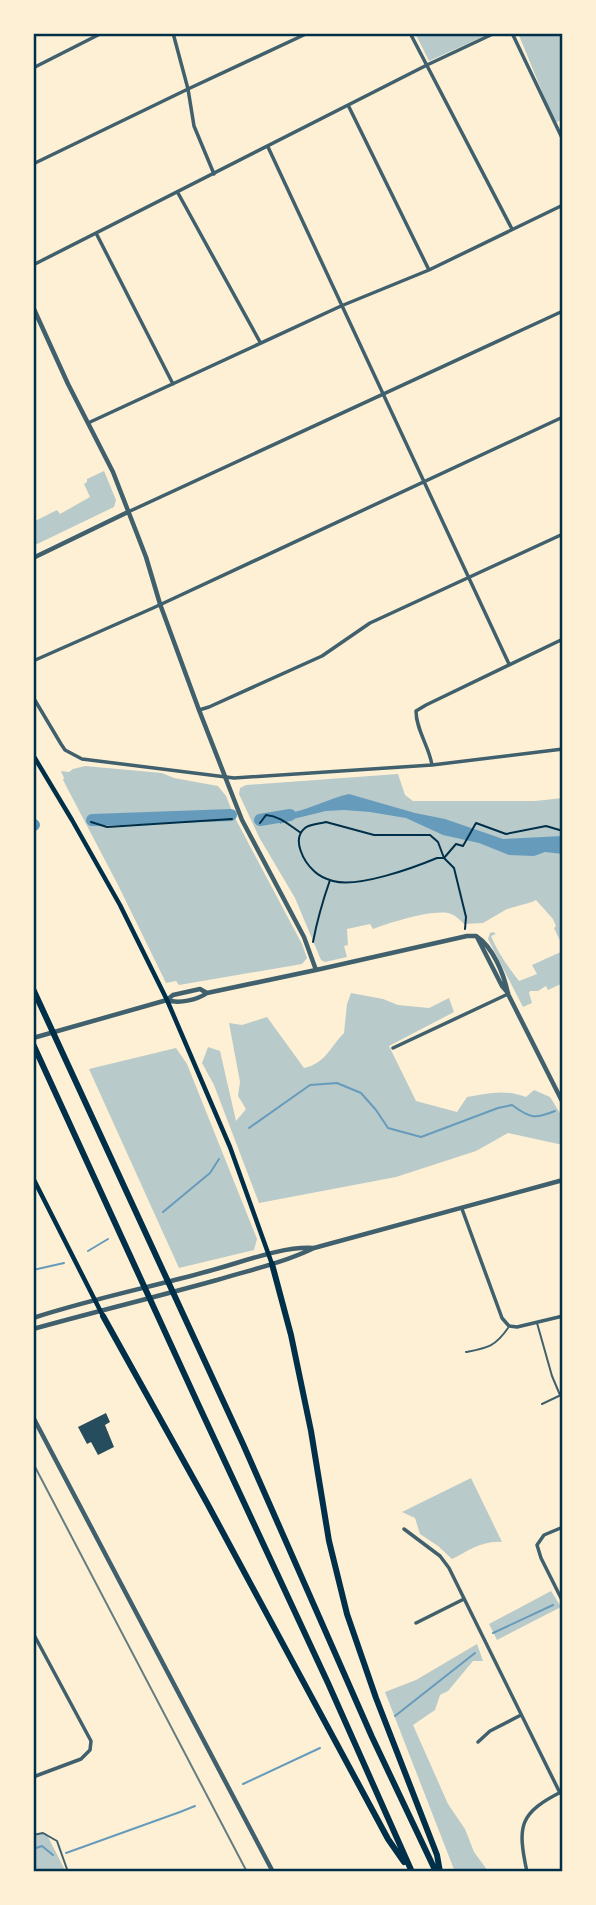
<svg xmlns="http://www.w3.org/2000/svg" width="596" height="1905" viewBox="0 0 596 1905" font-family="'Nunito Sans',sans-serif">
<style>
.green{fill:#b9caca}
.water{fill:#669bbc}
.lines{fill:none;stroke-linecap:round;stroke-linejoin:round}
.stream{stroke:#669bbc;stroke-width:2}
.river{stroke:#669bbc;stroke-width:12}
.building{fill:#264d5e}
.path{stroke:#003049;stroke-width:2}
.service{stroke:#3f606c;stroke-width:2}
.minor{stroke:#3f606c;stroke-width:3.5}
.tertiary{stroke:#3f606c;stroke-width:4.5}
.secondary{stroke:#003049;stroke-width:4.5}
.motorway{stroke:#003049;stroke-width:6}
.rail{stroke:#657d81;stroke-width:2}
.neatline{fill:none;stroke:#003049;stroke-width:2.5}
</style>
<rect width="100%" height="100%" fill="#fdf0d5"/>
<path class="green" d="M415,33H491L429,61Z
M518,33H563V119L555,123Z
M104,471L116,500L114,507L33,546V522L57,510L60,514L90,497L84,484L87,482V479Z
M85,766L162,773L174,778L218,786L226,796L234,816L302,944L307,958L302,964L179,985L176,981L166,983L118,885L63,780L64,778L61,771L69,772L73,769Z
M398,774L405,795L413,801H535L563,798V947L554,928L556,926L553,919L536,900L532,902L507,909L483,923L464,924C460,920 456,916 451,914C436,908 389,923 373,929L370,924L347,929L348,945L344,946L347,957L325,962L321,960L295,898L259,837L239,794L240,788L246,785Z
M493,932L496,934L491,936C498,953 508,967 519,981L537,974L532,965L563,951V983L548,990L546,986L538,991H530L529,993L532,1003L523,1007L488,939L490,933Z
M351,993L383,999L398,1005L429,1008L449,998L454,1012L389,1046L416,1101L457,1112L467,1097C488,1093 505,1089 526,1097L534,1090L550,1097L563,1118V1145L508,1133L476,1151L396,1177L259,1203L214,1085L202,1063L208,1047L220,1051L236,1121L246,1109L238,1096L240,1082L229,1023L242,1025L267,1017L304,1068C326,1063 330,1047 344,1033L347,1004Z
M176,1048L187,1064L257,1239L254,1250L179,1268L89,1069Z
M471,1478L502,1542C483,1540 468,1551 452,1559L438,1546L420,1534L415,1518L402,1512Z
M551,1591L561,1607L497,1640L489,1624Z
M477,1644L483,1661H473L448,1691L440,1695L435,1710L413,1725L448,1804L465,1829L474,1852L488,1871L455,1872L385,1692L416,1680Z
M46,1833L66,1872H33V1836Z"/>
<path class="water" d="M349,794L415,813L445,819L503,839L563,836V854L545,852L534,856L509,855L479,843L443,835L406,818L370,812L344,810L326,811L289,820L280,824L277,813C283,811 288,813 294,812C313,808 330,798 349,794Z"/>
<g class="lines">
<path class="stream" d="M249,1128L310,1085L337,1083L361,1093L376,1110L388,1128L421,1137L498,1108L512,1105C531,1119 535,1119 555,1111
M163,1212L210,1173L219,1159
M88,1251L108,1239
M33,1270L64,1263
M493,1633L553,1605
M395,1716L475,1653
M243,1784L320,1748
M33,1849L42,1846L53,1855
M66,1853L180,1812L195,1806"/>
<path class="river" d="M92,820L231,815
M260,820L290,815
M33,825H34"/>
</g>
<path class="building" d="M106,1413L110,1422L105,1425L114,1447L98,1455L91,1442L87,1444L78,1427Z"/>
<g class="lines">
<path class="path" d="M91,822L107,827L232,819
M326,822L374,835H430L438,842L444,858H437C413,868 358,888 333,881C326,879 318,875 314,871C304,862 291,839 305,828C310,824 319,824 326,822Z
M260,823L266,815C280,816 289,825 301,833
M465,929L466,917L454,868L444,858L456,844L463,846L476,823L506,834L546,826L563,831
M313,942C317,921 323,900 330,880"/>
<path class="service" d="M537,1323L552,1376L560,1395
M466,1352C487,1348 495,1347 508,1328
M542,1404L563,1394
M33,1835L43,1833L57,1841L68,1872"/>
<path class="minor" d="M173,33L188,89L194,126L214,174
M410,33L512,229
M512,33L563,140
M33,68L102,33
M349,107L429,270
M268,147L509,664
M33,164L188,89L308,33
M178,193L260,342
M96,233L173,384
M33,265L427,65L495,33
M88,423L341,306L429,270L563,205
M128,512L563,311
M33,661L153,608L563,417
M33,697L61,744L65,750L82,759L234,778L432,765L563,749
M199,710L209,707L322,656L370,623L563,534
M432,765C429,746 416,730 416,711L426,705L563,639
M393,1048L508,994
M462,1209L502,1318L509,1326L517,1327L563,1316
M563,1527L544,1535L537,1545L541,1558L563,1602
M404,1529L440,1556L449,1568L560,1793
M416,1623L464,1599
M33,1633L91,1741L90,1750L81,1759L33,1777
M478,1742L490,1731L521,1715
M527,1872C517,1825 519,1813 563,1791"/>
<path class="tertiary" d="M33,307L68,384L113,472L146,557L160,604L199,710L242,820L304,937L316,970
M33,558L128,512
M476,936C493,947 504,974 508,994L563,1103
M477,937L502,986L508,993
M167,1000C179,1004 197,1000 207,993L316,970L467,936H476
M33,1038L167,1000L173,995L200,989L207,993
M33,1318C91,1299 151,1287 209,1271C240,1263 282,1246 313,1248
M33,1329C94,1312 156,1297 217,1280C250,1270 283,1263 314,1248L563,1180
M33,1417L273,1872"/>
<path class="secondary" d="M33,755L72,820L120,905L167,1000L230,1147L272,1264
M33,1178L103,1316"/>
<path class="motorway" d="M33,989L243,1444L372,1737L436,1872
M33,1044L199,1406L328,1683L412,1872
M272,1264L291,1335L311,1431L329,1541L347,1614L376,1698L437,1855L440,1872
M103,1316L207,1503L388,1839L404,1862"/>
<path class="rail" d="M33,1463L247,1872"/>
</g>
<rect width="596" height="1905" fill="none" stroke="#fdf0d5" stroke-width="70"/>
<rect x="35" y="35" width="526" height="1835" class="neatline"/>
</svg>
